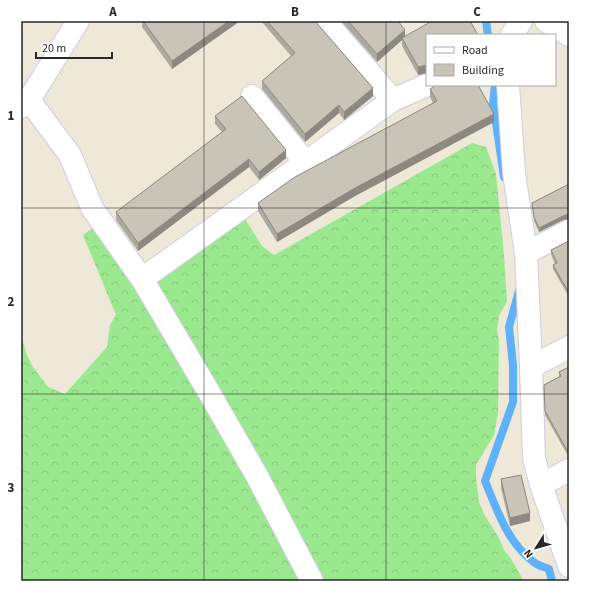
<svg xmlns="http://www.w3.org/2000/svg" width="590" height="602" viewBox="0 0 590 602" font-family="'Source Sans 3',sans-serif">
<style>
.forest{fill:url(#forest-crowns)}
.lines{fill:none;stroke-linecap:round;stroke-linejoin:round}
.stream{stroke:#5fb1fa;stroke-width:8}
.minor-casing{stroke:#cecde3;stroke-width:24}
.minor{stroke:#fff;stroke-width:22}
.wall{fill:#aca99e}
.shaded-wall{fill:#8c8981}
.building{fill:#c8c4b8;stroke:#8c8981}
.grid{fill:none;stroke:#282828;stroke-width:1;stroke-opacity:0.55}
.neatline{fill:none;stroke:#282828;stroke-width:1.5}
.grid-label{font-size:13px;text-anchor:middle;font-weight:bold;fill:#282828}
</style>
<defs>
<pattern id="forest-crowns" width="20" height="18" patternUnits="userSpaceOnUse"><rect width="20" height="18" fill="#9be98e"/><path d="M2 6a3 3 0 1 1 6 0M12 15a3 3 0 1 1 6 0" fill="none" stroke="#86c87a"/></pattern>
</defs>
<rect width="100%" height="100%" fill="#ede8d8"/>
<path class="forest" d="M472,143L486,147L496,174L504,255L507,301L499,316L497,329L499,341L498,412L494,435L476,465V477L479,502L484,514L499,538L504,550L510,557L524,581H21V334L27,355L33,367L48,387L65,394L107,347L110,325L116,315L83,235L93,228L134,279L184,261L245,219L262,246L274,255Z"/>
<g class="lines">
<path class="stream" d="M486,21L488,35
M495,85L493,103L504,177
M520,287L509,327L513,365V402L485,481C497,510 508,544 535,563C539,566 545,567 549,569L552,581"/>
<defs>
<path id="minor" d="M325,21L393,100L427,85
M546,21L569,35
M512,35L521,21
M508,85L514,173L526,253L531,367L569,347
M252,96L305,162
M29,100L70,155L92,208L142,279L210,394L257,476L312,581
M21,107L29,100L78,21
M526,253L569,231
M142,279L393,100
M531,367L534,458L541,485L569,566
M541,485L569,470"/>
</defs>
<use href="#minor" class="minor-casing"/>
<use href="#minor" class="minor"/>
</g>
<path class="wall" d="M142,21H240L172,69L142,27Z
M261,21H315L373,96L344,120L339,113L305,142L262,89V81L291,56Z
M341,21H398L405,36L427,35V73L418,75L402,46V40L377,62Z
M430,89L494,122L355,196L277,242L258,211V203L433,103L430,97Z
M215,116L286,158L259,180L249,167L138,251L116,220V212L222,132L215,124Z
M532,203L563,220L539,232L534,221Z
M569,241V297L553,269V265L555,264L551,254V250Z
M569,367V456H568L545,415L544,385L559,377V372Z
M501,479L530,521L510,526L501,488Z"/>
<path class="shaded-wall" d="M229,21H240L172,69V61Z
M405,30V38H402V40L377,62V54Z
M427,65V73L418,75V67Z
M373,88V96L344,120V112Z
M339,105V113L305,142V134Z
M494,114V122L355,196L277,242V234L355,188Z
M286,150V158L259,180V172Z
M249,159V167L138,251V243Z
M569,214V219L563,220L539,232V228L563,216Z
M530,513V521L510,526V518Z"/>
<path class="building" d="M143,21H229L172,61Z
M267,21H315L373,88L344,112L339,105L305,134L262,81L295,53Z
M348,21H398L405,30L377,54Z
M432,21H470L478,35H427V65L418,67L402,38Z
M436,85H478L494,114L355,188L277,234L258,203L295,177L437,101L430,89Z
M242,96L286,150L259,172L249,159L138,243L116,212L226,129L215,116Z
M569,184V214L563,216L539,228L534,217L532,203Z
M569,241V293L553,265L557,263L551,250Z
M569,367V451L568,452L545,411L544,385L561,376L559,372Z
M521,475L530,513L510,518L501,479Z"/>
<path class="grid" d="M204,21V581M386,21V581M21,208H569M21,394H569"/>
<rect width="590" height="602" fill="none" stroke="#ffffff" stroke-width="44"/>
<rect x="426" y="34" width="130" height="52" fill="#ffffff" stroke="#a9a9a9"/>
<rect x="434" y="47" width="20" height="6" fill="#ffffff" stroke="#a9a9a9"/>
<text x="462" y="54" font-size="12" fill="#282828">Road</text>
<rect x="434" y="64" width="20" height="12" fill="#c8c4b8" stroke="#a9a9a9"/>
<text x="462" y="74" font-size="12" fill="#282828">Building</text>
<g transform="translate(536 548) rotate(233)" stroke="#ffffff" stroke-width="3" paint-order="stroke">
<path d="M0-3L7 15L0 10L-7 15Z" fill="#282828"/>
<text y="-6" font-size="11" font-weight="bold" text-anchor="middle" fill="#282828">N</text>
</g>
<path d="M36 52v6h76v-6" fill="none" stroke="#282828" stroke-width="2"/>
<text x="42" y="52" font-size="12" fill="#282828" stroke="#ffffff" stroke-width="3" paint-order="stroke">20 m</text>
<rect x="22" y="22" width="546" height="558" class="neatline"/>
<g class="grid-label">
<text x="113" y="16">A</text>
<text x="295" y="16">B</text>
<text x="477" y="16">C</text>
<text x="11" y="120">1</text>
<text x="11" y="306">2</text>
<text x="11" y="492">3</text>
</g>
</svg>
